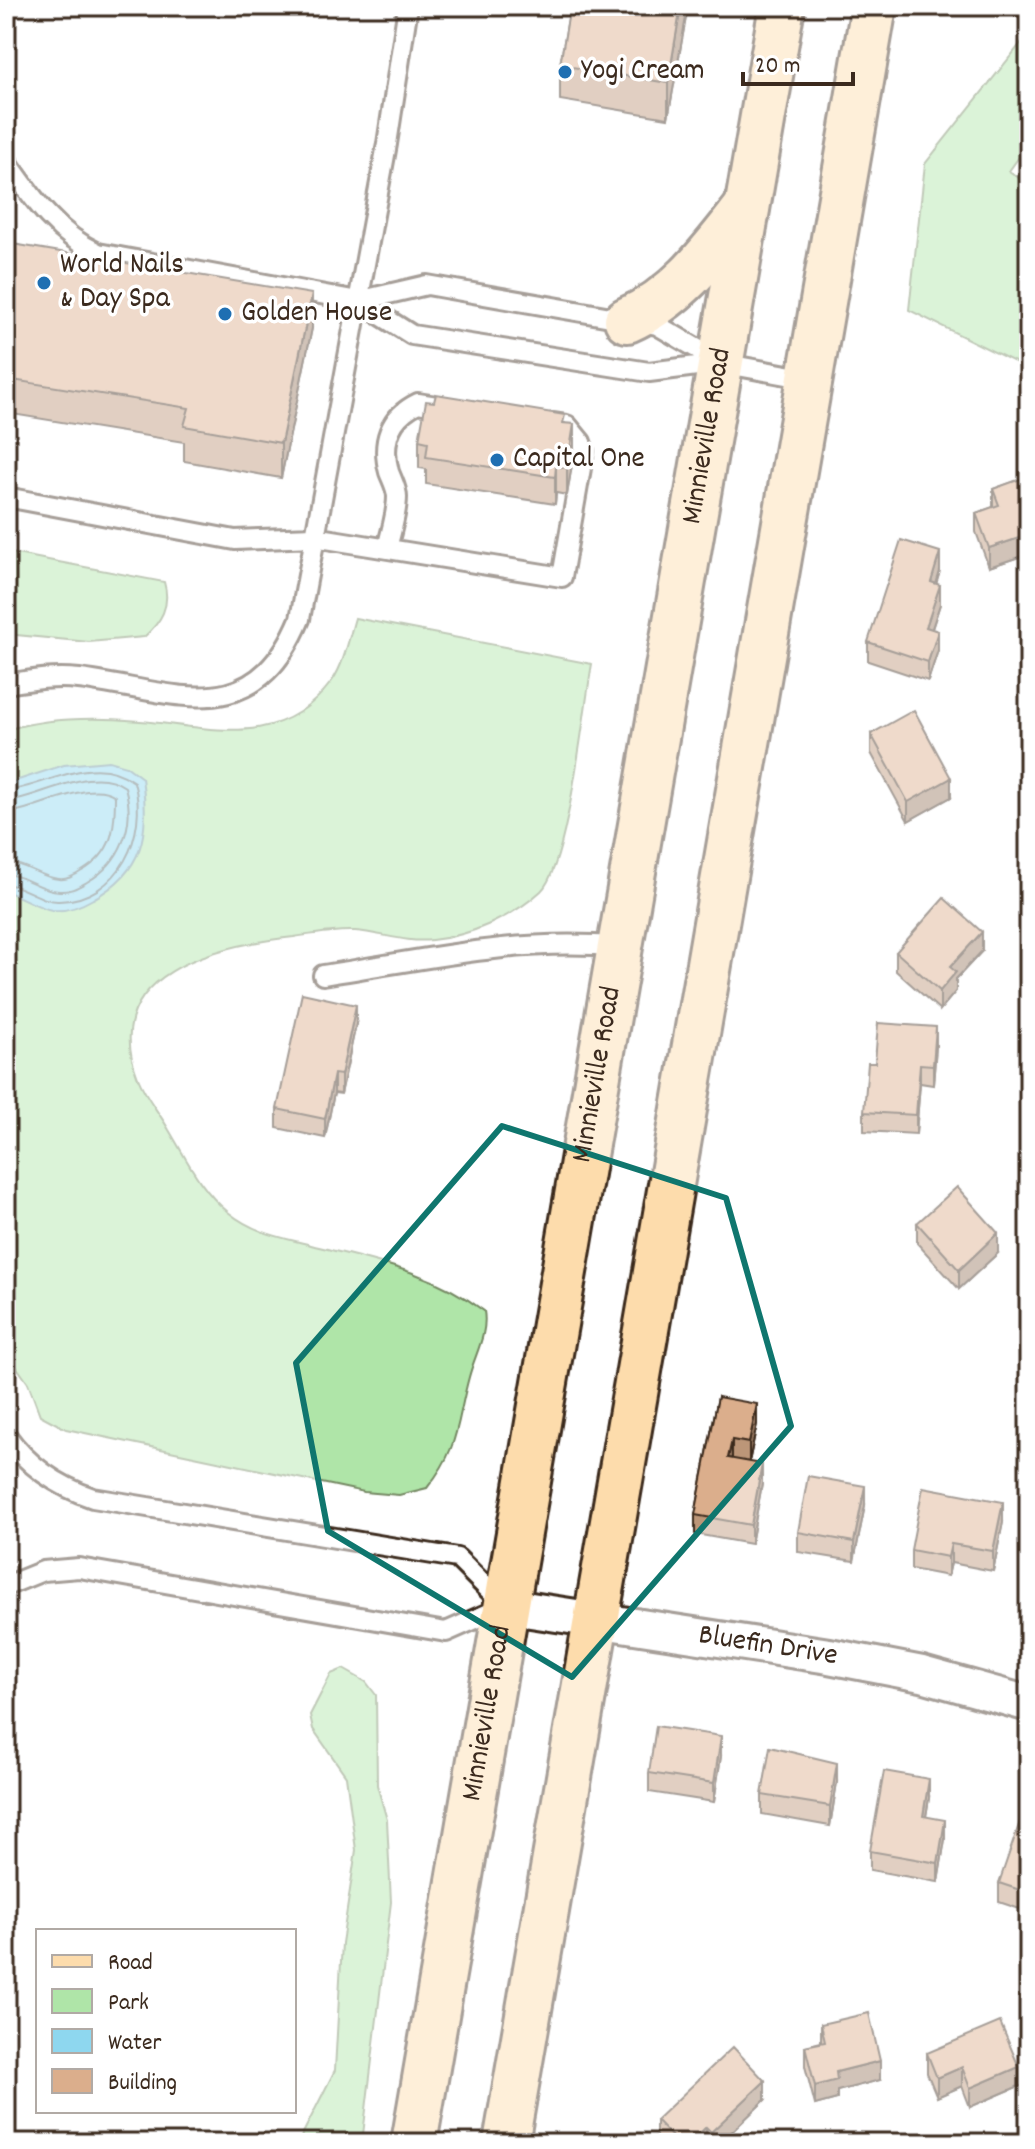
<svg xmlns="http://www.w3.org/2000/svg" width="1035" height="2149" viewBox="0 0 1035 2149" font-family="Dekko,sans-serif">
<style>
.green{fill:#afe5a8;stroke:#758863;stroke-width:2}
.water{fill:#8ed7ef;stroke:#6d929b;stroke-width:2}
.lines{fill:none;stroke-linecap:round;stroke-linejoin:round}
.shore{stroke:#5c6f72;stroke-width:2}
.service-casing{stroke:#3b2a1e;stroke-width:24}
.minor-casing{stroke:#3b2a1e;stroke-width:40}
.primary-casing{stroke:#3b2a1e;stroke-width:50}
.service{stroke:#fff;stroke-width:18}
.minor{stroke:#fff;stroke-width:34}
.primary{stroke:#fddcac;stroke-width:44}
.wall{fill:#bc9678;stroke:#3b2a1e;stroke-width:2}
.shaded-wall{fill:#997a62;stroke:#3b2a1e;stroke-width:2}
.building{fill:#dbae8c;stroke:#3b2a1e;stroke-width:2}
.marked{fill:none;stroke:#0f766e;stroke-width:6;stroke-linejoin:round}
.poi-dot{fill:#1f6fb2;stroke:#fff;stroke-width:3}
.labels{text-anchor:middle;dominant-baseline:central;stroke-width:7;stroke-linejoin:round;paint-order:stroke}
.poi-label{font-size:30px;fill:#3b2a1e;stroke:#fff;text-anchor:start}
.street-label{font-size:30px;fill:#3b2a1e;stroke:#fff}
</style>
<rect width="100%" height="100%" fill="#fff"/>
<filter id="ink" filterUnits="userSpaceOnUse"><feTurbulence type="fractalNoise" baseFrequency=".0125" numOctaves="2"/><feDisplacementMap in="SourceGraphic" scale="16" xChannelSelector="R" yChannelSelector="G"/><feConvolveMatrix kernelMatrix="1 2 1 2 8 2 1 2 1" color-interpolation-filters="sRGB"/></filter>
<g filter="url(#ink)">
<path class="green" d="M1029,33V143L1009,171L1029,185V369L909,310L925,164Z
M6,552L164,582C171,606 161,622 144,637L89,642L6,634Z
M355,618L592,664C584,707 568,866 541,891C513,917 470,936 432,940C406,943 381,933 355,931C335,930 314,934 294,937C218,945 97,973 138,1078C146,1098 159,1112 169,1130C187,1160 200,1189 228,1212C254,1233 280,1237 311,1245C374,1261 431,1271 484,1311C488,1334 475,1354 469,1377C456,1424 460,1447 427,1488L399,1495L364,1492L66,1429L40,1415L28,1383L6,1352V730C49,717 95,717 140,721C211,727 280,751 332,681C344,664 349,638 355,618Z
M343,1669L366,1682L376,1695L377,1785L387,1820L391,1902L362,2143H298L335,2070L342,1943L356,1850L346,1776L313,1729L310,1715L331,1674Z"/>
<path class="water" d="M109,761L126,766L142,778C150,833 144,871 93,899C81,906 67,912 52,910C37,907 21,897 6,891V784L64,765Z"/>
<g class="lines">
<path class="shore" d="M6,791C48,786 94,751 134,782C149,834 119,900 59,901C41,902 24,886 6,884
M6,801C40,799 92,762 125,787C136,825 121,863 87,882C78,887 70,892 59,891C40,890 24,875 6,874
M6,813C33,812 91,777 115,796C115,829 113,853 82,871C75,875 68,880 59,879C41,878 25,863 6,862"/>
<defs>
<path id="service" d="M6,160C32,197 56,234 98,253L358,301L412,335L649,372L721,363L809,379
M358,301L427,285L657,325L720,362
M6,497L235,540L314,537L562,577L584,451L581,442L567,425L554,423
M387,548C391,532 397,513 397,497C397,489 392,480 389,472C381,442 389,417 418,403L449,408
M6,684C31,680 54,676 79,679C175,691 252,733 300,619L387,144L408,6
M323,975C422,960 520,937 619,947
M6,1435C28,1466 57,1486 93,1498L457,1558L505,1606L446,1632L79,1568L43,1571L6,1586"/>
<g id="minor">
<path id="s1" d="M505,1606L829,1656L922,1674L1029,1704"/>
</g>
<g id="primary">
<path d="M627,320C680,297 713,250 747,207"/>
<path id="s2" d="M414,2143L782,6"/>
<path d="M506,2143L874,6"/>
</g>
</defs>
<use href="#service" class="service-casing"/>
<use href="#minor" class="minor-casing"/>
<use href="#primary" class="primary-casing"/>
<use href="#service" class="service"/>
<use href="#minor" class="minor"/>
<use href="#primary" class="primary"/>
</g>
<path class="wall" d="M570,6H688L668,118L560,100V65Z
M6,242L7,243L312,328L281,478L184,461V442L6,413Z
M565,423L574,452L567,495L556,493L555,504L426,484V469L419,468V440Z
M1029,476L1025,566L1022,556L989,567L976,532V513L993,507V489Z
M940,571L936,584L940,604L932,629L938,650L928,681L868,661V642Z
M871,734L951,797L908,821L871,753Z
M982,951L956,979V991L940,1010L896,971V952Z
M356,1024L341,1094L334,1093L325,1138L277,1128V1109Z
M936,1046L933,1085L920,1083L916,1134L864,1131V1112L875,1063Z
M917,1223L998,1253L959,1289L917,1243Z
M718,1397L757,1424L749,1462L762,1484L751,1544L695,1534V1515Z
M865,1505L854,1561L798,1552V1532Z
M1003,1522L993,1571L951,1563L948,1576L911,1569V1550Z
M721,1756L714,1802L649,1792V1773Z
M837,1782L830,1826L762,1814V1795Z
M929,1798L926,1816L945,1839L938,1882L870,1870V1851Z
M1029,1815V1912L999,1902V1883Z
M821,2024L880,2080L837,2091V2099L815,2105L805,2066V2046L821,2042Z
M927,2053L1019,2086L970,2107L962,2086L937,2097L927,2073Z
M765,2100L720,2143H660L656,2139V2120Z"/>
<path class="shaded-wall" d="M681,6H688L668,118V83Z
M312,294V328L281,478V443Z
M574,424V452L567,495V468Z
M556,466V493L555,504V477Z
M1022,537V556L989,567V548Z
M1029,545V564L1025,566V546Z
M940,552V571L931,601V582Z
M940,585V604L926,646V627Z
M938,631V650L928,681V662Z
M951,778V797L908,821V802Z
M982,932V951L956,979V991L940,1010V991L950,967Z
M356,1005V1024L341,1094V1075Z
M936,1027V1046L933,1085V1065Z
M920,1064V1083L916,1134V1115Z
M334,1074V1093L325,1138V1119Z
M998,1233V1253L959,1289V1270Z
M757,1404V1424L749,1462V1443Z
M732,1440V1459L728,1458Z
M762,1464V1484L751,1544V1525Z
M865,1486V1505L854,1561V1542Z
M1003,1502V1522L993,1571V1551Z
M951,1544V1563L948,1576V1557Z
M721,1736V1756L714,1802V1783Z
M837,1763V1782L830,1826V1806Z
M929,1779V1798L923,1835V1816Z
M945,1820V1839L938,1882V1863Z
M880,2061V2080L837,2091V2099L815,2105V2086L836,2072Z
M962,2067V2086L937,2097V2078Z
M1019,2067V2086L970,2107V2088Z
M765,2081V2100L720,2143H711V2132Z
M706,2127V2143H690Z"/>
<path class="building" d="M570,6H681L668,83L560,65Z
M6,242L7,243L312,294L281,443L184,426L189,408L6,379Z
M436,394L565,415L563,423L574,424L567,468L556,466L555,477L426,457L428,442L419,440L426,401L434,402Z
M1029,476V545L1025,546L1022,537L989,548L976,513L999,505L993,489Z
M901,540L940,552L931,582L940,585L926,627L938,631L928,662L868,642Z
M914,710L951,778L908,802L871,734Z
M944,898L982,932L950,967L956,972L940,991L896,952Z
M302,993L356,1005L341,1075L334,1074L325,1119L277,1109Z
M878,1023L936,1027L933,1065L920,1064L916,1115L864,1112L868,1063H875Z
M957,1187L998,1233L959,1270L917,1223Z
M718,1397L757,1404L749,1443L732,1440L728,1458L762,1464L751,1525L695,1515Z
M808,1476L865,1486L854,1542L798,1532Z
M923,1487L1003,1502L993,1551L951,1544L948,1557L911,1550Z
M656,1726L721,1736L714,1783L649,1773Z
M770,1747L837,1763L830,1806L762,1795Z
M884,1771L929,1779L923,1816L945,1820L938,1863L870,1851Z
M1023,1813L1029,1815V1893L999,1883Z
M869,2013L880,2061L836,2072L837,2080L815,2086L805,2046L825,2042L821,2024Z
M1000,2022L1019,2067L970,2088L962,2067L937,2078L927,2053Z
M733,2047L765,2081L711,2132L706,2127L690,2143H678L656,2120Z"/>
</g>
<path d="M0 0H1035V2149H0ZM502,1126L726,1198L791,1426L572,1677L328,1531L296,1363Z" fill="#fff" fill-opacity=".55" fill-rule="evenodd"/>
<path class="marked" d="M502,1126L726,1198L791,1426L572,1677L328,1531L296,1363Z"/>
<g class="poi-dot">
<circle cx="565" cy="72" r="8"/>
<circle cx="44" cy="283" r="8"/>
<circle cx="225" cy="314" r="8"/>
<circle cx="497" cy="460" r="8"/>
</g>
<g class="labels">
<g class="poi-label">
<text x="581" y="72">Yogi Cream</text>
<text x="60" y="266">World Nails<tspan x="60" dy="34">&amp; Day Spa</tspan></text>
<text x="241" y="314">Golden House</text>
<text x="513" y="460">Capital One</text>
</g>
<g class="street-label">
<text stroke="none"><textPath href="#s2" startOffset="1732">Minnieville Road</textPath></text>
<text stroke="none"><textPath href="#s2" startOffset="1084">Minnieville Road</textPath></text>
<text stroke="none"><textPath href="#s1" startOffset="266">Bluefin Drive</textPath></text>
<text stroke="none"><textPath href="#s2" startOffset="436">Minnieville Road</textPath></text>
</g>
</g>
<rect width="1035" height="2149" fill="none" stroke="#fff" stroke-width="32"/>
<rect x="16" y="16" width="1003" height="2117" fill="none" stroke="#3b2a1e" stroke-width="3" filter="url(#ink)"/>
<rect x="36" y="1929" width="260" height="184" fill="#ffffff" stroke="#b1aaa5" stroke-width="2"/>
<rect x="52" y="1955" width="40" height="12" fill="#fddcac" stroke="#b1aaa5" stroke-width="2"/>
<text x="108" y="1969" font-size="24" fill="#3b2a1e">Road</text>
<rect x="52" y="1989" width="40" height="24" fill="#afe5a8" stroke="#b1aaa5" stroke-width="2"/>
<text x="108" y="2009" font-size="24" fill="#3b2a1e">Park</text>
<rect x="52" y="2029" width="40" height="24" fill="#8ed7ef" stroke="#b1aaa5" stroke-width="2"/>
<text x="108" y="2049" font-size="24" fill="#3b2a1e">Water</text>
<rect x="52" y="2069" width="40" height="24" fill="#dbae8c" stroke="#b1aaa5" stroke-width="2"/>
<text x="108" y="2089" font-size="24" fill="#3b2a1e">Building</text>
<path d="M743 72v12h110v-12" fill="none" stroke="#3b2a1e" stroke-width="4"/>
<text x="755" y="72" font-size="24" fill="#3b2a1e" stroke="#ffffff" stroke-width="6" paint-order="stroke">20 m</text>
</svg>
